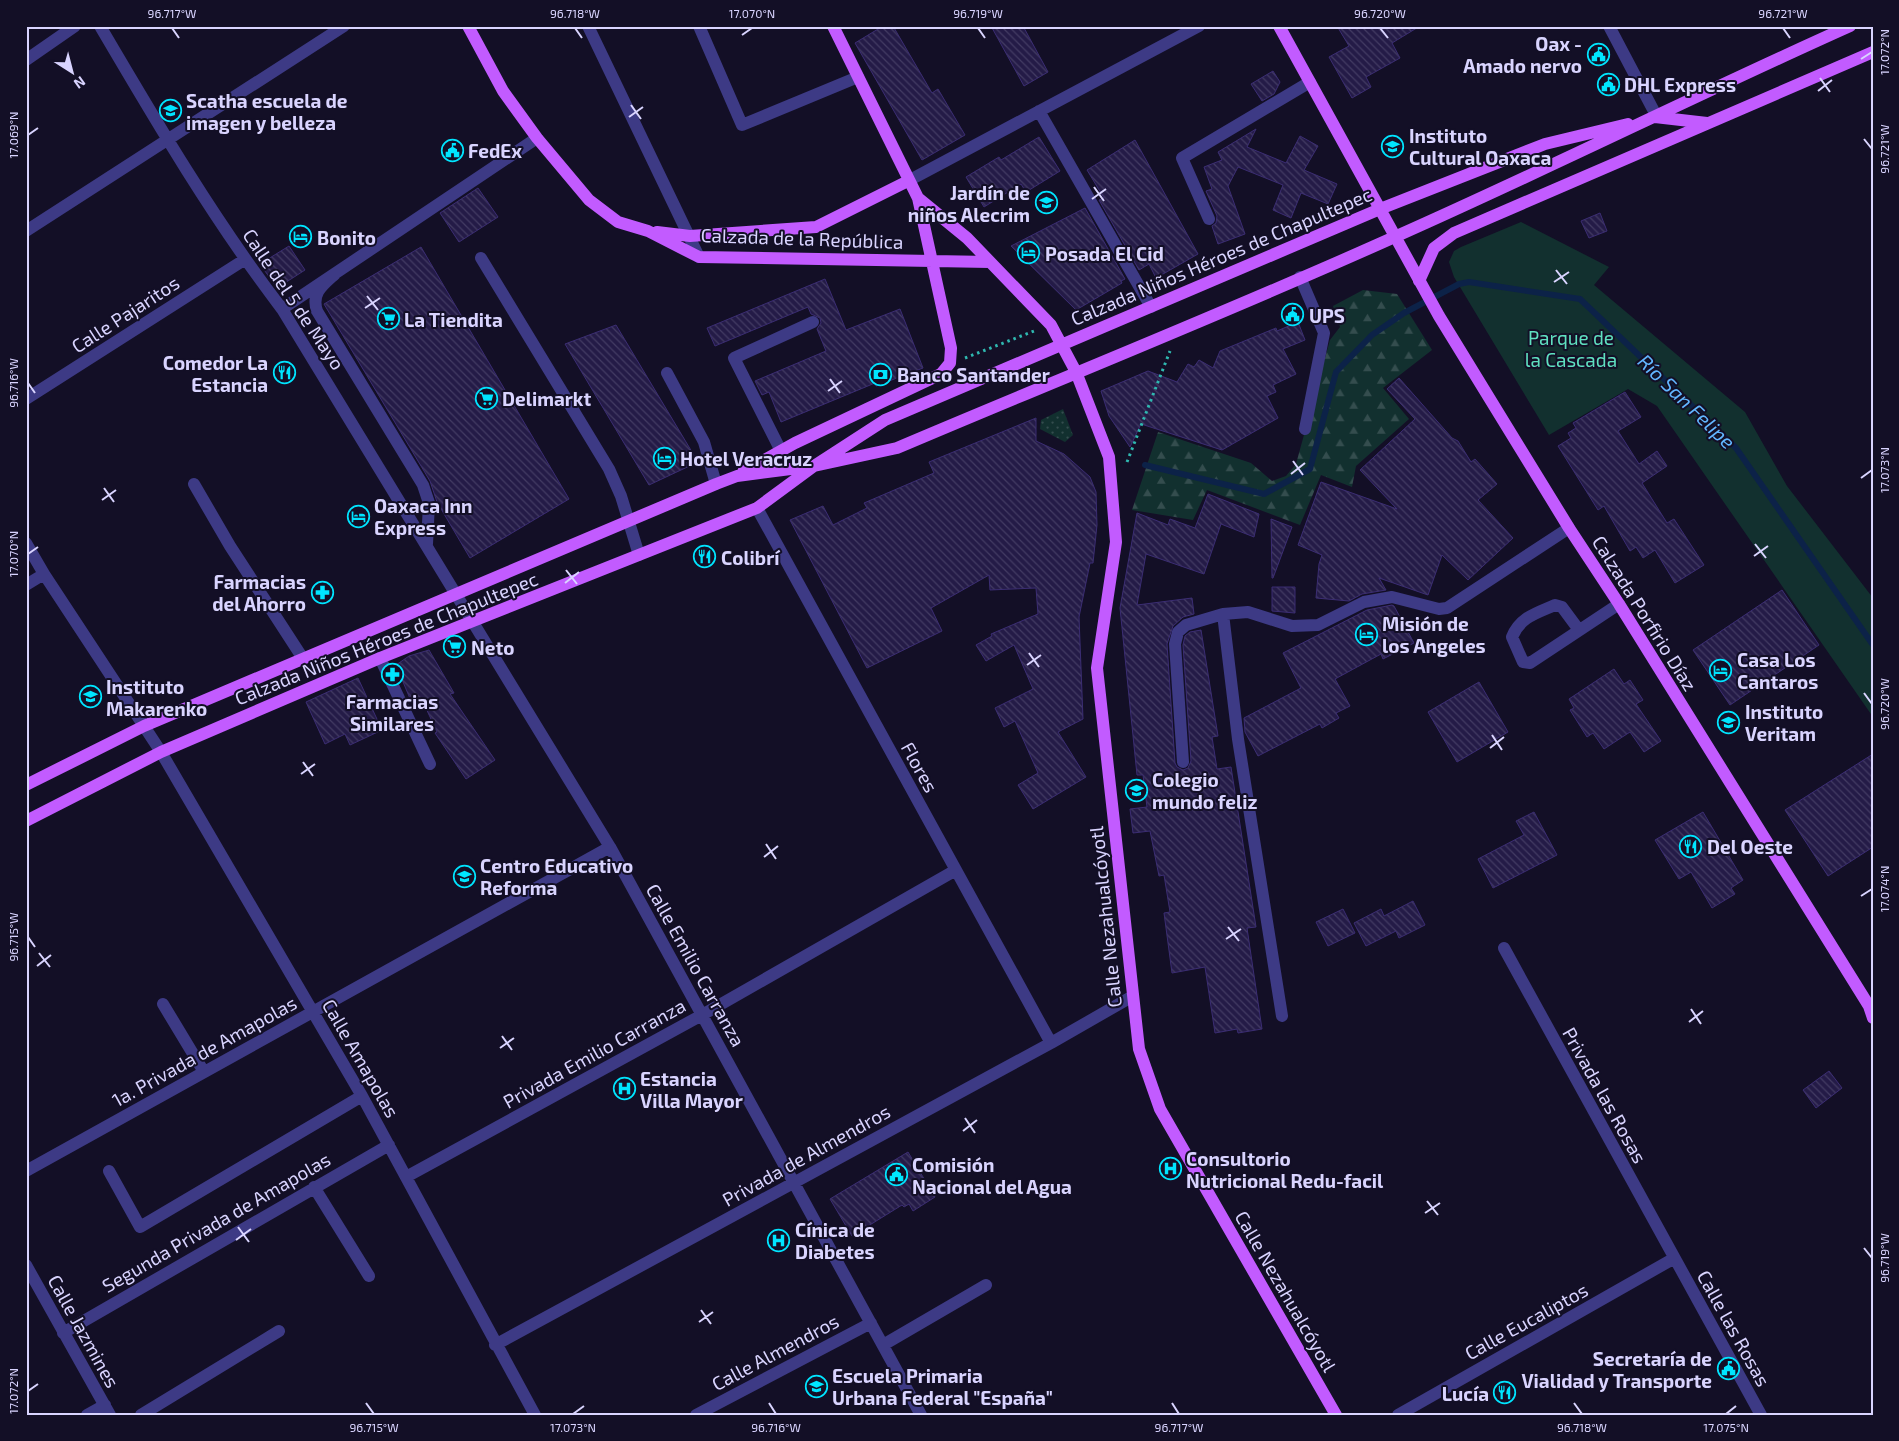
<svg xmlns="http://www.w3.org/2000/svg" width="1899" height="1441" viewBox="0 0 1899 1441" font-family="'Exo 2',sans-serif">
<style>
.grass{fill:url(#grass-dots)}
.forest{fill:url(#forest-firs)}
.park{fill:#12302f}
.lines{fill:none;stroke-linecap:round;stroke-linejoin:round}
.stream{stroke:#0c2248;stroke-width:6}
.building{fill:url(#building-back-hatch);stroke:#3b2d73}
.path{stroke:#2fb8b0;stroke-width:3;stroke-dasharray:2.5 4;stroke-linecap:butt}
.minor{stroke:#3d3a85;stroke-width:12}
.major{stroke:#c25bff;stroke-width:12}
.ticks{fill:none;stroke:#d9d4ff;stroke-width:2}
.labels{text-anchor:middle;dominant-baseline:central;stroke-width:4;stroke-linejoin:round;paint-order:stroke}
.poi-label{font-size:19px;font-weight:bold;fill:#d9d4ff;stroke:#130f26;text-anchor:start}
.street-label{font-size:19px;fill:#d9d4ff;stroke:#130f26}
.park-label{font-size:19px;fill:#5fe0c0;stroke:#130f26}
.water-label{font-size:20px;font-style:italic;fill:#62b6ff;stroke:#130f26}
.neatline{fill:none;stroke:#d9d4ff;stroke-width:2}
.ticks-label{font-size:12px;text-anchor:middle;fill:#d9d4ff}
</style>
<defs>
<pattern id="grass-dots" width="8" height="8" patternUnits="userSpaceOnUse" patternTransform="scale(1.25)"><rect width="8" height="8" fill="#12302f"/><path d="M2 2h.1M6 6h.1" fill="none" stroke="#344d4e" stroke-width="1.8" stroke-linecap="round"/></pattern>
<pattern id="forest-firs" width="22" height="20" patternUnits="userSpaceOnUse" patternTransform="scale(1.25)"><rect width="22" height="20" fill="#12302f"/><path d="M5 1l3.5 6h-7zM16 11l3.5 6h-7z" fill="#344d4e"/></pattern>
<pattern id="building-back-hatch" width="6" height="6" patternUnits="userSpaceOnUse" patternTransform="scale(1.25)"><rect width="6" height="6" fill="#241b47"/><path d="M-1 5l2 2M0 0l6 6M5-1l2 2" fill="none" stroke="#433b63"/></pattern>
</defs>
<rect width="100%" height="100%" fill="#130f26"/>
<path class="grass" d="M1063,409L1073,435L1065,442L1040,429L1041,420Z"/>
<path class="forest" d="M1363,290L1397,294L1432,350L1383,388L1409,419L1356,466L1352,487L1321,475L1300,525L1207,490L1193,520L1132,510L1158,432L1251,463L1272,481L1286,476L1296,464L1330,340L1340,327L1333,306Z"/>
<path class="park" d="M1521,222L1609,267L1594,285L1745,412L1787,486L1873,598V717L1657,406L1628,389L1549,435L1454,277L1449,262L1454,251L1461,247Z"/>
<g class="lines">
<path class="stream" d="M1145,465L1264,494L1310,469L1336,372L1372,335L1404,313L1459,284L1469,282L1580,299L1736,448L1873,645"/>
</g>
<path class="building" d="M883,26H893L932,93L938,89L965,135L922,160L855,43Z
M991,26H1023L1048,72L1024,86Z
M1337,26H1420L1392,43L1400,58L1366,77L1371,87L1352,98L1329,57L1349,46Z
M1273,71L1280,82L1274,94L1262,101L1251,84Z
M1256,129L1247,147L1286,163L1300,136L1318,146L1304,170L1337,184L1328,204L1301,193L1291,218L1273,210L1283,185L1238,167L1228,186L1245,234L1218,244L1212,226L1216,223L1217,216L1206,191L1212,189L1204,167L1222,160L1218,152Z
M1039,137L1060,171L1026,192L1021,184L984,207L966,177L999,157L1001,160Z
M1135,140L1198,254L1156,278L1149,264L1139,270L1099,200L1104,198L1087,170Z
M478,188L498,217L459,242L440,213Z
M1085,208L1125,279L1121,281L1122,283L1076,310L1011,246Z
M1600,213L1607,231L1589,238L1581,221Z
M289,246L305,270L277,288L260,264Z
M421,247L569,499L470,558L437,502L430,481L324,304Z
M825,279L846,330L900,309L923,368L876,386L875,383L781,422L769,392L762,395L755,381L826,351L817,329L821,323L820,318L811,314L808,307L715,346L707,328Z
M1298,322L1305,340L1283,349L1296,374L1273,385L1276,392L1267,396L1278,418L1222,450L1141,424L1130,447L1109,416L1101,391L1148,371L1177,382L1188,364L1194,367L1199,360L1213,368L1220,351L1276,328L1277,331Z
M616,325L698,462L649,485L565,344Z
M1399,378L1452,438L1458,441L1471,462L1475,459L1497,484L1478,500L1513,538L1468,580L1442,555L1428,595L1379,578L1386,590L1362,594L1349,601L1316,598L1319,564L1322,555L1298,545L1321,482L1397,509L1360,470L1415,419L1387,389Z
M1625,392L1641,417L1618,431L1639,464L1657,451L1667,466L1642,483L1667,523L1674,519L1704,565L1675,583L1655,550L1643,558L1636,547L1630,551L1604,506L1598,510L1558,446L1571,438L1568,433L1576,428L1573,423Z
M1036,418V441L1064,454L1090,477L1096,492L1097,525L1093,563H1090L1079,617L1083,719L1058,732L1086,777L1033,809L1018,785L1038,773L1015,721L1004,727L995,708L1033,689L1014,645L986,661L976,645L992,636L991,634L1038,614L1036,588L990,590L989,575L931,608L942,631L867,668L790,520L823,506L833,525L867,508L864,503L934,473L929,462Z
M1208,494L1259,514L1254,537L1221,524L1204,574L1146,554L1137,605L1192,598L1194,614L1183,617L1173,626L1167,644L1175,763L1177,767L1183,770L1188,768L1191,761L1183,645L1185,636L1190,632L1201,630L1218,736L1212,737L1217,769L1231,767L1256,927L1247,928L1262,1029L1238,1033L1237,1029L1215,1033L1205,967L1172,973L1164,913L1170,912L1164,875L1159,876L1150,831L1133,833L1130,809L1147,807L1143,775H1137L1120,608L1137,513L1168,525L1170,519L1195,528Z
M1271,519L1292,527L1273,578H1272Z
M1272,587H1295V613L1272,611Z
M1782,590L1819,645L1730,705L1693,650Z
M1392,605L1394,606L1414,643L1383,659L1381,654L1335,679L1350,706L1336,713L1339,718L1322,728L1320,724L1258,756L1245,732L1244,718L1301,688L1283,653L1367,610Z
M429,650L454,693L450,694L495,760L466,779L435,733L437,732L424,704L411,701L396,665L409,656Z
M1614,669L1624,684L1630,680L1643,700L1636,704L1661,741L1644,752L1630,732L1604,749L1593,733L1587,737L1570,710L1574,708L1569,699Z
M358,678L382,730L350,745L345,734L325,744L306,702Z
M1479,682L1508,732L1457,762L1428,712Z
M1873,754V847L1828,876L1785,810Z
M1534,812L1557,855L1493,888L1478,859L1524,835L1516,821Z
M1703,812L1743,880L1731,888L1735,894L1712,908L1691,872L1679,879L1655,840Z
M1413,901L1425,925L1399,938L1396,931L1366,946L1354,923L1381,909L1384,916Z
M1343,909L1355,933L1328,946L1316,922Z
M1829,1071L1842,1088L1816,1108L1803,1090Z
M908,1152L935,1197L913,1211L909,1204L904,1207L902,1205L852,1236L830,1199Z"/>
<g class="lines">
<path class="path" d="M965,358L1034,331
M1127,462L1170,351"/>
<path class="minor" d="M100,26C157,123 214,220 282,309L610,847L921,1415
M588,26L699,257
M699,26L742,125L858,77
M1609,26L1657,117
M26,60L75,26
M1039,111L1151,307
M908,181L1199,26
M1209,219L1182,158L1310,82
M26,231L344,26
M481,258L609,469L621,496L639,555
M335,274C323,285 311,293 317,311L423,485L429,503L427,544
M1300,277L1324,333L1305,429
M282,309L537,138
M667,373L704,442L716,484
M26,399L244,260
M781,451L734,358L813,322
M194,484L230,546L302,657
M757,508L1051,1043
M26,543L44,574L161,752L362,1096L535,1415
M26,585L44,574
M1223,614L1238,739L1282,1016
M1579,630L1562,607L1555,605C1537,613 1520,617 1512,637L1523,662L1530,663L1619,604
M380,658L430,764
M1183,762L1175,644L1178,632L1186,625L1223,614L1248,612L1292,626L1318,625L1364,602L1392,597L1439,609L1447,608L1569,528
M1504,948L1761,1415
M163,1004L204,1072
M26,1171L610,847
M109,1171L140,1227L362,1096
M406,1177L702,1015L956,870
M314,1187L369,1276
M26,1265L110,1415
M63,1333L389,1145
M495,1345L1051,1043L1133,996
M883,1345L986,1285
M87,1415L105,1405
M141,1415L279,1331
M696,1415L871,1323
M1398,1415L1673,1259"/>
<path class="major" d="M468,26L503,91L537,138L589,200L618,222L648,231L699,257L990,262
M833,26L918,198L967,238L1051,325L1076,372L1109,457L1116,542L1097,668L1139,1049L1160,1109L1336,1415
M1279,26L1439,316L1569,528L1619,604L1869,1006L1873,1018
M1655,117L1707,123
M657,232L690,236L816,227L908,181
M1419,281L1434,248L1454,233L1873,52
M743,472L795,443L941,374L950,363L951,348L918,198
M26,785L144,726L716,484L737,476L814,466L897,448C1064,377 1233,310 1399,235C1550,168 1698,94 1850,26
M26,821L161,752L380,658L757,508L814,466L885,420L1380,209L1545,144L1628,124"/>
</g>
<path class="ticks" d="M172,28L179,38M575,28L582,38M978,28L985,38M1380,28L1388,38M1783,28L1790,38M742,35L752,28M1861,59L1872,52M1820,78L1830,92M1818,91L1832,80M631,105L641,119M629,117L643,107M28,135L38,128M1864,139L1872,149M1094,187L1104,201M1092,199L1106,189M1556,270L1567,284M1554,282L1569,272M367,296L378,310M365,308L380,298M830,379L840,393M28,383L35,393M828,391L842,381M1293,461L1303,475M1291,474L1305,463M1861,478L1872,470M104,488L114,502M102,500L116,490M1755,544L1766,558M28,554L38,547M1754,556L1768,546M566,570L577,584M565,583L579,572M1029,653L1039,667M1027,665L1041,655M1864,693L1872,704M1492,735L1502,750M1490,748L1504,737M303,762L313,776M301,774L315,764M766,844L776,859M764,857L778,846M1861,896L1872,889M1228,927L1239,941M28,937L35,947M1226,939L1241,929M39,953L50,967M37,966L51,955M1691,1009L1701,1024M1689,1022L1703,1011M502,1036L512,1050M500,1048L514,1038M965,1118L975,1133M963,1131L977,1120M1427,1201L1438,1215M1425,1213L1440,1203M238,1227L249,1242M236,1240L251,1229M1864,1248L1872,1258M701,1310L711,1324M699,1322L713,1312M28,1391L38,1384M366,1403L374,1414M769,1403L776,1414M1172,1403L1179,1414M1574,1403L1582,1414M573,1414L584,1406M1726,1414L1736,1406"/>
<defs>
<symbol id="civic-ring" viewBox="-11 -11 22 22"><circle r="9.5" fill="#130f26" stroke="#00e5ff" stroke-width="1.5"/><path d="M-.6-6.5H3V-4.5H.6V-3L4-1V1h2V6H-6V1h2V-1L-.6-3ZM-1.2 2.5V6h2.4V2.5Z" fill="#00e5ff"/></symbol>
<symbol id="university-ring" viewBox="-11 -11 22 22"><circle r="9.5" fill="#130f26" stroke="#00e5ff" stroke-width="1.5"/><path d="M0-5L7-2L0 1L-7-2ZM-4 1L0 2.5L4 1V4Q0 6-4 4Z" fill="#00e5ff"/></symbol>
<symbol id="school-ring" viewBox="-11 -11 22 22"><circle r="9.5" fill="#130f26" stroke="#00e5ff" stroke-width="1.5"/><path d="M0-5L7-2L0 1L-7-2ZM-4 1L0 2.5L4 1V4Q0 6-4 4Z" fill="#00e5ff"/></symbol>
<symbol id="hotel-ring" viewBox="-11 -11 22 22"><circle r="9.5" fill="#130f26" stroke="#00e5ff" stroke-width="1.5"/><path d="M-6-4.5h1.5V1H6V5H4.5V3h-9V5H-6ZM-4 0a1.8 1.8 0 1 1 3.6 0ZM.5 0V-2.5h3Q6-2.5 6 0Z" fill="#00e5ff"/></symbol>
<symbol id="supermarket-ring" viewBox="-11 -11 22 22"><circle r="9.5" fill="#130f26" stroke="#00e5ff" stroke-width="1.5"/><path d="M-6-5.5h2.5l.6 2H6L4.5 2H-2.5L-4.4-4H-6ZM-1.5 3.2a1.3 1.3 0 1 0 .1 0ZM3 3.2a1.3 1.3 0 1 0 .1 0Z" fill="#00e5ff"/></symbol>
<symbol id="restaurant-ring" viewBox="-11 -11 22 22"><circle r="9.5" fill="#130f26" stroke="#00e5ff" stroke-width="1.5"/><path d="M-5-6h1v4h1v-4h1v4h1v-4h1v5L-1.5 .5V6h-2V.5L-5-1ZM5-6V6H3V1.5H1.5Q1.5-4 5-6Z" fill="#00e5ff"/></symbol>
<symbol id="bank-ring" viewBox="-11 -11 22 22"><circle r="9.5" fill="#130f26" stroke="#00e5ff" stroke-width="1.5"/><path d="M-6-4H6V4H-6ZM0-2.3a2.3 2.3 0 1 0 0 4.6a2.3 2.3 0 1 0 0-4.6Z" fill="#00e5ff"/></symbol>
<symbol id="pharmacy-ring" viewBox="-11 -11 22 22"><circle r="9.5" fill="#130f26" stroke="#00e5ff" stroke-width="1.5"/><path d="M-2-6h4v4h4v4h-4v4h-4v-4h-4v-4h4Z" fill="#00e5ff"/></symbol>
<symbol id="hospital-ring" viewBox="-11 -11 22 22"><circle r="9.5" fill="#130f26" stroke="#00e5ff" stroke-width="1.5"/><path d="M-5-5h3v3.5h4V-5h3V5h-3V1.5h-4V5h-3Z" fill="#00e5ff"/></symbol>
</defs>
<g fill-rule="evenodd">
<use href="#civic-ring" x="1586" y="42" width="25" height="25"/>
<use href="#civic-ring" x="1596" y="72" width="25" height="25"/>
<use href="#university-ring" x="158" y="98" width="25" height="25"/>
<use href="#school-ring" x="1380" y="134" width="25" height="25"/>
<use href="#civic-ring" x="440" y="138" width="25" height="25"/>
<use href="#school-ring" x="1034" y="190" width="25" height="25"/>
<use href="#hotel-ring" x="288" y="224" width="25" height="25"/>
<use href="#hotel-ring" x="1016" y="240" width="25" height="25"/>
<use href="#civic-ring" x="1280" y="302" width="25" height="25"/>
<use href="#supermarket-ring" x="376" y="306" width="25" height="25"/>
<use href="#restaurant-ring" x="272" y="360" width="25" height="25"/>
<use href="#bank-ring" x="868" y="362" width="25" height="25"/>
<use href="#supermarket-ring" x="474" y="386" width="25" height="25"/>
<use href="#hotel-ring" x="652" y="446" width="25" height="25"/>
<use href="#hotel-ring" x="346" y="504" width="25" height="25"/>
<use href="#restaurant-ring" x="692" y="544" width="25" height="25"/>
<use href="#pharmacy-ring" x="310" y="580" width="25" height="25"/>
<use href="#hotel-ring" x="1354" y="622" width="25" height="25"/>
<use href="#supermarket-ring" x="442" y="634" width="25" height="25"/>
<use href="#hotel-ring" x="1708" y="658" width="25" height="25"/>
<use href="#pharmacy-ring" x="380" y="662" width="25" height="25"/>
<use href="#school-ring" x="78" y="684" width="25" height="25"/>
<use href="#school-ring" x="1716" y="710" width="25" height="25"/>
<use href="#school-ring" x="1124" y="778" width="25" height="25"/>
<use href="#restaurant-ring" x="1678" y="834" width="25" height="25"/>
<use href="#school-ring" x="452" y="864" width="25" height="25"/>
<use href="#hospital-ring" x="612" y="1076" width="25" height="25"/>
<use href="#hospital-ring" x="1158" y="1156" width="25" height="25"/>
<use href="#civic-ring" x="884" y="1162" width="25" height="25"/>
<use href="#hospital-ring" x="766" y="1228" width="25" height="25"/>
<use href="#civic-ring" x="1716" y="1356" width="25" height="25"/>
<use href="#school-ring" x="804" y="1374" width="25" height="25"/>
<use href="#restaurant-ring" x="1492" y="1380" width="25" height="25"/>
</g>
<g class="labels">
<g class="poi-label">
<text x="1582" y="43" text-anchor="end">Oax -<tspan x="1582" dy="22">Amado nervo</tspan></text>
<text x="1624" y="84">DHL Express</text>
<text x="186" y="100">Scatha escuela de<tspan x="186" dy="22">imagen y belleza</tspan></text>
<text x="1409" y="135">Instituto<tspan x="1409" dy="22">Cultural Oaxaca</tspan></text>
<text x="468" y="150">FedEx</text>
<text x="1030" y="192" text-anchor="end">Jardín de<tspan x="1030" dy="22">niños Alecrim</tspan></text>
<text x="317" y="237">Bonito</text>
<text x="1045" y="253">Posada El Cid</text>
<text x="1309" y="315">UPS</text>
<text x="404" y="319">La Tiendita</text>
<text x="268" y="362" text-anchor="end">Comedor La<tspan x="268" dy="22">Estancia</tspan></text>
<text x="897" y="374">Banco Santander</text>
<text x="502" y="398">Delimarkt</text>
<text x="680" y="458">Hotel Veracruz</text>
<text x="374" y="505">Oaxaca Inn<tspan x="374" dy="22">Express</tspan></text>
<text x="721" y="557">Colibrí</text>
<text x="306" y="581" text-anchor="end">Farmacias<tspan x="306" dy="22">del Ahorro</tspan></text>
<text x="1382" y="623">Misión de<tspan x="1382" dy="22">los Angeles</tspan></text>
<text x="471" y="647">Neto</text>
<text x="1737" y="659">Casa Los<tspan x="1737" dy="22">Cantaros</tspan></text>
<text x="106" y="686">Instituto<tspan x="106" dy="22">Makarenko</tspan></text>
<text x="392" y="701" text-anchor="middle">Farmacias<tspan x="392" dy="22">Similares</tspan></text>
<text x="1745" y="711">Instituto<tspan x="1745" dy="22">Veritam</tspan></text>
<text x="1152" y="779">Colegio<tspan x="1152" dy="22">mundo feliz</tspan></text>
<text x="1707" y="846">Del Oeste</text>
<text x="480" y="865">Centro Educativo<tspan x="480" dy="22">Reforma</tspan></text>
<text x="640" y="1078">Estancia<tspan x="640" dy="22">Villa Mayor</tspan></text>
<text x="1186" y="1158">Consultorio<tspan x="1186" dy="22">Nutricional Redu-facil</tspan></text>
<text x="912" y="1164">Comisión<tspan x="912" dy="22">Nacional del Agua</tspan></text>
<text x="795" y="1229">Cínica de<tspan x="795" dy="22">Diabetes</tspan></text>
<text x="1712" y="1358" text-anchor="end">Secretaría de<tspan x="1712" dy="22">Vialidad y Transporte</tspan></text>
<text x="832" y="1375">Escuela Primaria<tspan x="832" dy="22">Urbana Federal "España"</tspan></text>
<text x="1489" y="1393" text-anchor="end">Lucía</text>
</g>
<g class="street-label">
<text transform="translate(802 238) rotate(2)">Calzada de la República</text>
<text transform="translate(1221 256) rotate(-23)">Calzada Niños Héroes de Chapultepec</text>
<text transform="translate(294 299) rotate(56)">Calle del 5 de Mayo</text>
<text transform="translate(125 314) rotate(-33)">Calle Pajaritos</text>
<text transform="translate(1645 613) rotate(58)">Calzada Porfirio Díaz</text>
<text transform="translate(386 638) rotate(-22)">Calzada Niños Héroes de Chapultepec</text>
<text transform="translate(920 767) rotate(61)">Flores</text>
<text transform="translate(1105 917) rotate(-96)">Calle Nezahualcóyotl</text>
<text transform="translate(696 965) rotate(61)">Calle Emilio Carranza</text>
<text transform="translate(204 1051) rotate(-29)">1a. Privada de Amapolas</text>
<text transform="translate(594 1053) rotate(-29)">Privada Emilio Carranza</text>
<text transform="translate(361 1058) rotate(60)">Calle Amapolas</text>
<text transform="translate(1605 1095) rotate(61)">Privada las Rosas</text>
<text transform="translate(806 1155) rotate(-29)">Privada de Almendros</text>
<text transform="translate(216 1222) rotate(-30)">Segunda Privada de Amapolas</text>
<text transform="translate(1286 1291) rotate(60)">Calle Nezahualcóyotl</text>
<text transform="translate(1526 1321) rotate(-29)">Calle Eucaliptos</text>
<text transform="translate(1734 1328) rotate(61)">Calle las Rosas</text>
<text transform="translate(84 1331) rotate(61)">Calle Jazmines</text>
<text transform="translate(775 1352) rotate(-28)">Calle Almendros</text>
</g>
<g class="park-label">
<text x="1571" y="337">Parque de<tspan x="1571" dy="22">la Cascada</tspan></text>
</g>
<g class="water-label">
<text transform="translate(1687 401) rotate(44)">Río San Felipe</text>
</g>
</g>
<rect width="1899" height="1441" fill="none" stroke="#130f26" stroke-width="55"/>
<g transform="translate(72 72) rotate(144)" stroke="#130f26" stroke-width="4" paint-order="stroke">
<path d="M0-4L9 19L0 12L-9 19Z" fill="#d9d4ff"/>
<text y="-8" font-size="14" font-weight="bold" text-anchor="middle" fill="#d9d4ff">N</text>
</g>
<rect x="28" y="28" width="1844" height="1386" class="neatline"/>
<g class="ticks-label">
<text x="172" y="18">96.717°W</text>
<text x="575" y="18">96.718°W</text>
<text x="752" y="18">17.070°N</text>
<text x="978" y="18">96.719°W</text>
<text x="1380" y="18">96.720°W</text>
<text x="1783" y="18">96.721°W</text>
<text transform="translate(1885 52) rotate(-90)" y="4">17.072°N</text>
<text transform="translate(14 135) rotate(-90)" y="4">17.069°N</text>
<text transform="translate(1885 149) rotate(-90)" y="4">96.721°W</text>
<text transform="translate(14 383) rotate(-90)" y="4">96.716°W</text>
<text transform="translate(1885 470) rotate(-90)" y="4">17.073°N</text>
<text transform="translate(14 554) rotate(-90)" y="4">17.070°N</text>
<text transform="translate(1885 704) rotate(-90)" y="4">96.720°W</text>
<text transform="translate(1885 889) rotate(-90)" y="4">17.074°N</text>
<text transform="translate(14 937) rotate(-90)" y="4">96.715°W</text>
<text transform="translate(1885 1258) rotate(-90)" y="4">96.719°W</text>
<text transform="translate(14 1391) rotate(-90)" y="4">17.072°N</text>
<text x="374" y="1432">96.715°W</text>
<text x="573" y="1432">17.073°N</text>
<text x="776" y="1432">96.716°W</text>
<text x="1179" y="1432">96.717°W</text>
<text x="1582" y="1432">96.718°W</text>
<text x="1726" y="1432">17.075°N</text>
</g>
</svg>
